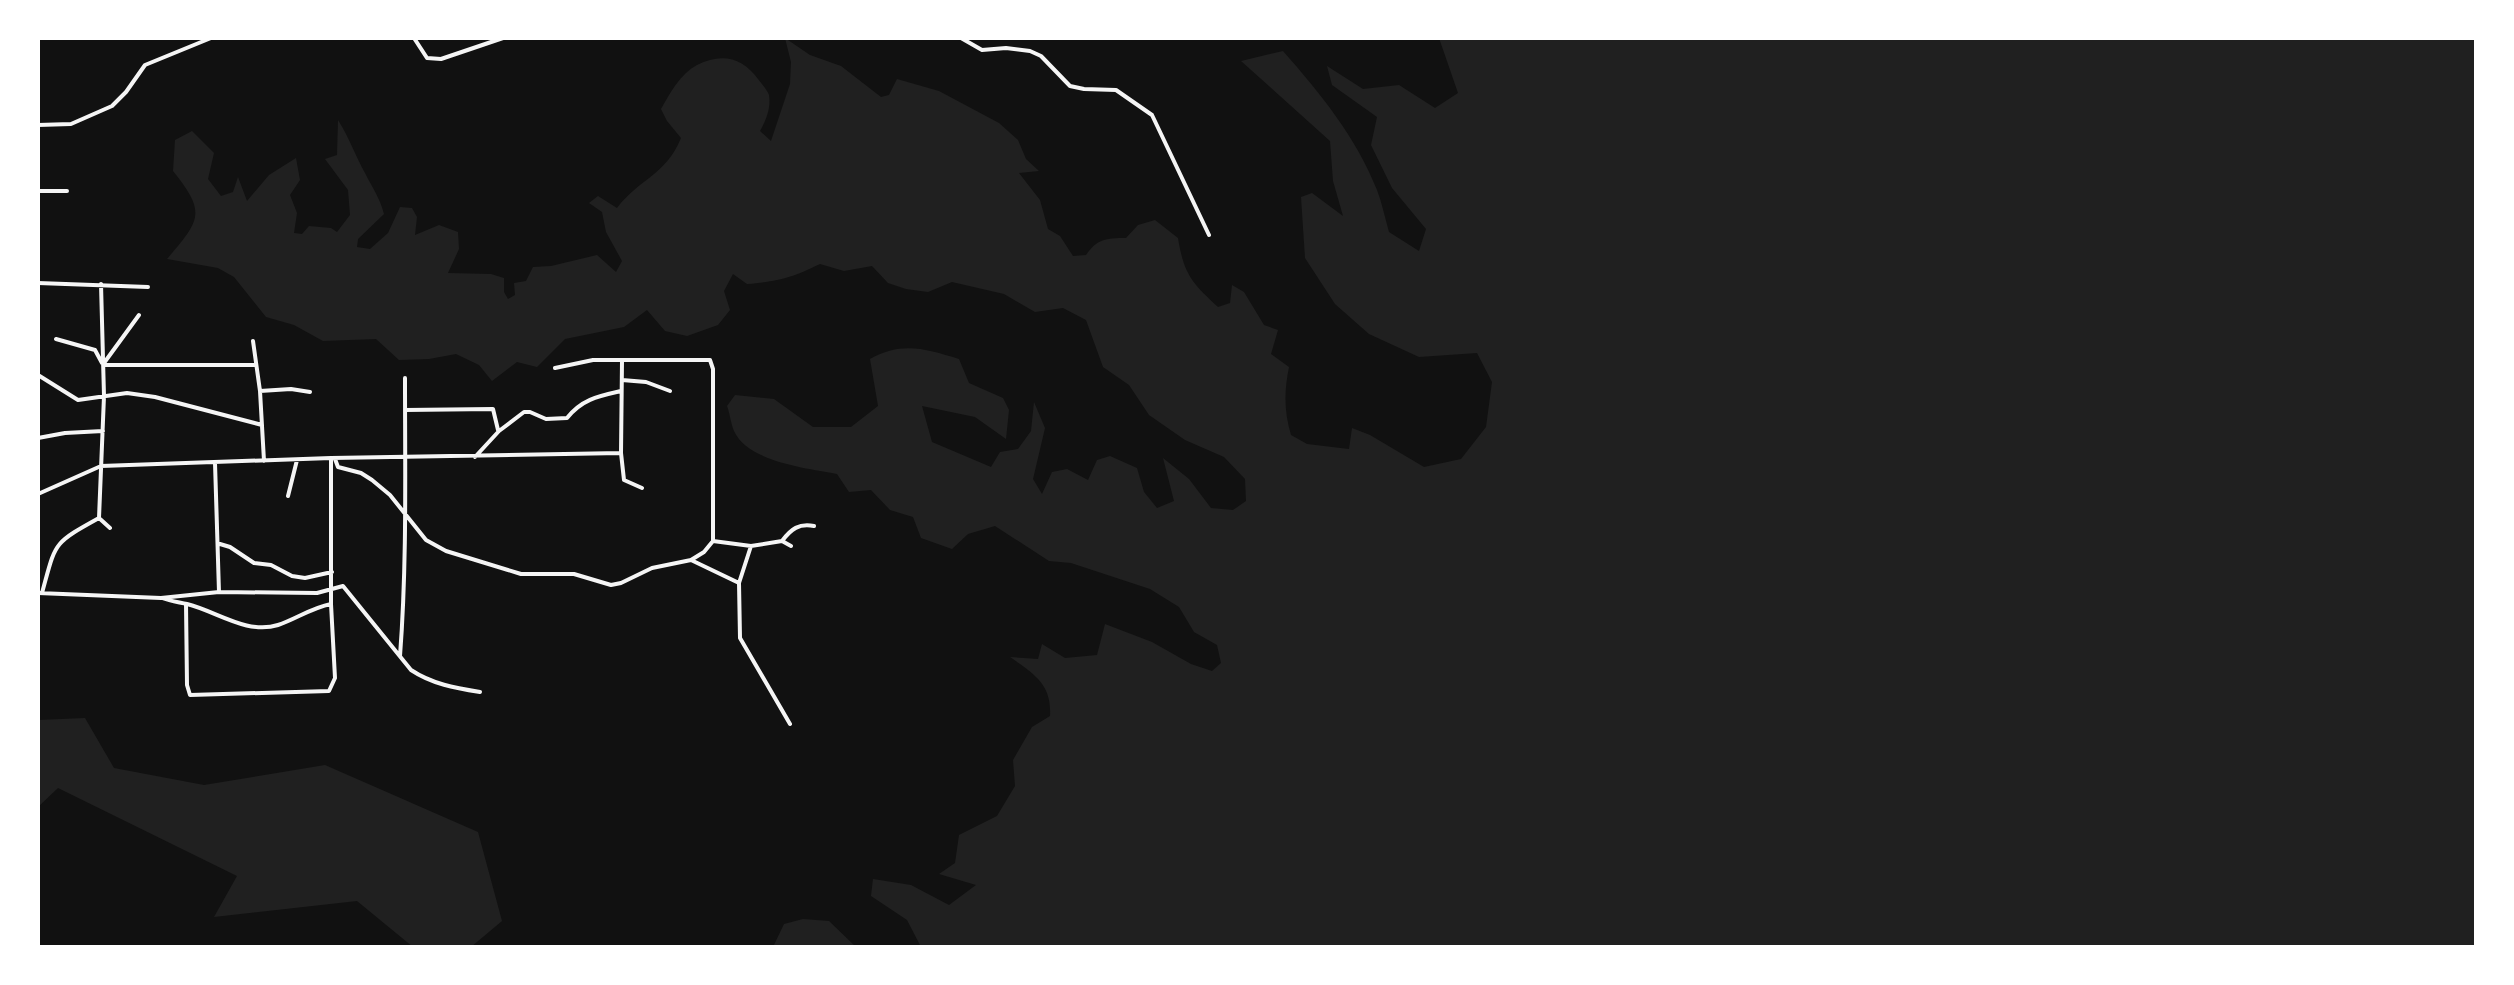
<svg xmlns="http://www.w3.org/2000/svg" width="2514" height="985" viewBox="0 0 2514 985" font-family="'DejaVu Sans',sans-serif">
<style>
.green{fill:#202020}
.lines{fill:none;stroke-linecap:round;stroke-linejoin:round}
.minor{stroke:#f5f5f5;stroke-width:4}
</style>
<rect width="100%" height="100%" fill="#111"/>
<path class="green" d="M785,38L810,55L841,66L881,97L889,95L897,79L939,91L999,123L1018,140L1026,159L1039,171L1019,173L1040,200L1048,229L1060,236L1073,256L1086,255C1097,239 1106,238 1126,238L1138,225L1155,220L1178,238C1184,274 1191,282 1218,307L1230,303L1232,285L1244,292L1264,325L1278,330L1271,354L1289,367C1284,392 1284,411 1291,435L1307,444L1349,449L1352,428L1370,435L1424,467L1461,459L1486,427L1492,382L1477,353L1419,357L1369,334L1335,304L1305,258L1301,197L1312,193L1343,216L1333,181L1330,141L1241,61L1283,51C1320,93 1356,137 1377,190C1382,203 1385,218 1389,232L1419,251L1426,229L1392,188L1371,145L1377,117L1332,85L1327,66L1363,89L1399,85L1435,108L1458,93L1439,38H2476V947H921L907,920L871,896L873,879L911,885L949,905L976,885L939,874L955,863L959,835L997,816L1015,786L1013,760L1032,727L1050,716C1052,684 1034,674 1010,657L1038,659L1042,644L1065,658L1097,655L1105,624L1152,642L1191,664L1212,671L1221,663L1217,645L1194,632L1179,607L1150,589L1071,563L1049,561L995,526L968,534L952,549L921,538L913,517L890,510L871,490L849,492L837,474C807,468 748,462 734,431C731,424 730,414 727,406L735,395L774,399L813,427H851L878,406L870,359C902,341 926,349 959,359L969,383L1003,398L1009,410L1006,439L975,417L922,406L932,442L991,467L1000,452L1018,449L1031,431L1034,402L1045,428L1033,479L1042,494L1052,472L1067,469L1088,480L1097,460L1110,456L1137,468L1144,492L1157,508L1174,501L1163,458L1189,479L1211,508L1233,510L1246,501L1245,479L1224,457L1185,440L1149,415L1129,385L1103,367L1086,320L1063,308L1035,312L1004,294L952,282L928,292L906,289L888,283L872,266L844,271L820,264C791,278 780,281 747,284L733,274L724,291L730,310L718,325L687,336L665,331L647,310L624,327L565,339L537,367L517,362L492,381L479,365L456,354L429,359L399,360L376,339L323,341L294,325L266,317L234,277L218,268L167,259C200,220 207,213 173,171L175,140L192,131L214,153L208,179L221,196L233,192L238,177L247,201L269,175L296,158L300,180L290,195L297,213L294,233L302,234L309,226L331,228L337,232L350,215L348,190L325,159L337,155L338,120C349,137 355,155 365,173C372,187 380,198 384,214L358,239L357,247L370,249L388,233L400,207L412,208L417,217L415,235L439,225L458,232L459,249L448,273L491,274L504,278V292L508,299L515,295L514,283L526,281L533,267L551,266L597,255L616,272L622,261L606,232L602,212L589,203L598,196L617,208C639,179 666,175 681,138L667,121L661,109C670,93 680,74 697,65C722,52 743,58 758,79C762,84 767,90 769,95C771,109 766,120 760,131L771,141L790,84L791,62Z
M85,718L114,768L204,785L325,765L478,832L502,921L471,947H413L357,901L214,917L237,876L58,788L38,807V720Z
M803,919L829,921L856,947H773L784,924Z"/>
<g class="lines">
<path class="minor" d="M414,38L427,58L441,59L503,38
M961,38L982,50L1006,48L1030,51L1041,56L1070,86L1084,89L1116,90L1152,115L1209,235
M38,110V147
M38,125L71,124L112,106L126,92L145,65L211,38
M38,191H67
M38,283L148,287
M56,339L95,350L102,363
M253,341L260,391L264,461
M622,361L621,453L624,480L642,488
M104,363L139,315
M103,365H256
M555,368L593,360H710L713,369V541
M38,375L78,400L127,393L155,397L262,425
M622,380L646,382L670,391
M260,391L291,389L310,392
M405,410L493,409L498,430
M38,438L65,433L103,431
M475,457L499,431L524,412H530L546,419L567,418C582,399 599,396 621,391
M335,459L338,467L361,473L372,480L390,495L426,540L446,551L521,574H574L611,585L621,583L652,568L691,560L704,552L713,541
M215,463L219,592
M38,494L101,466L331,458L621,453
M288,496L297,460
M99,518L110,528
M713,541L751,546L782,541C791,529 799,523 814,526
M782,541L791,546
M220,544L230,547L254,563L271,565L292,576L305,578L332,572
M751,546L739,583L740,638L790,724
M691,560L739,583
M38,593L161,598L219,592L317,593L343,586L411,670C432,684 455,688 480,692
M42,593C56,542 52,544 99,518L104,396L101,284
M162,598C170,601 178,602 187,604C216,611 247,635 278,625C296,619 311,608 331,604
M186,604L187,685L190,695L329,691L335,678L331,604V458
M400,656C407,564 405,471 405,378"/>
</g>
<rect width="2514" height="985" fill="none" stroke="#ffffff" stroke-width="80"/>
</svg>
